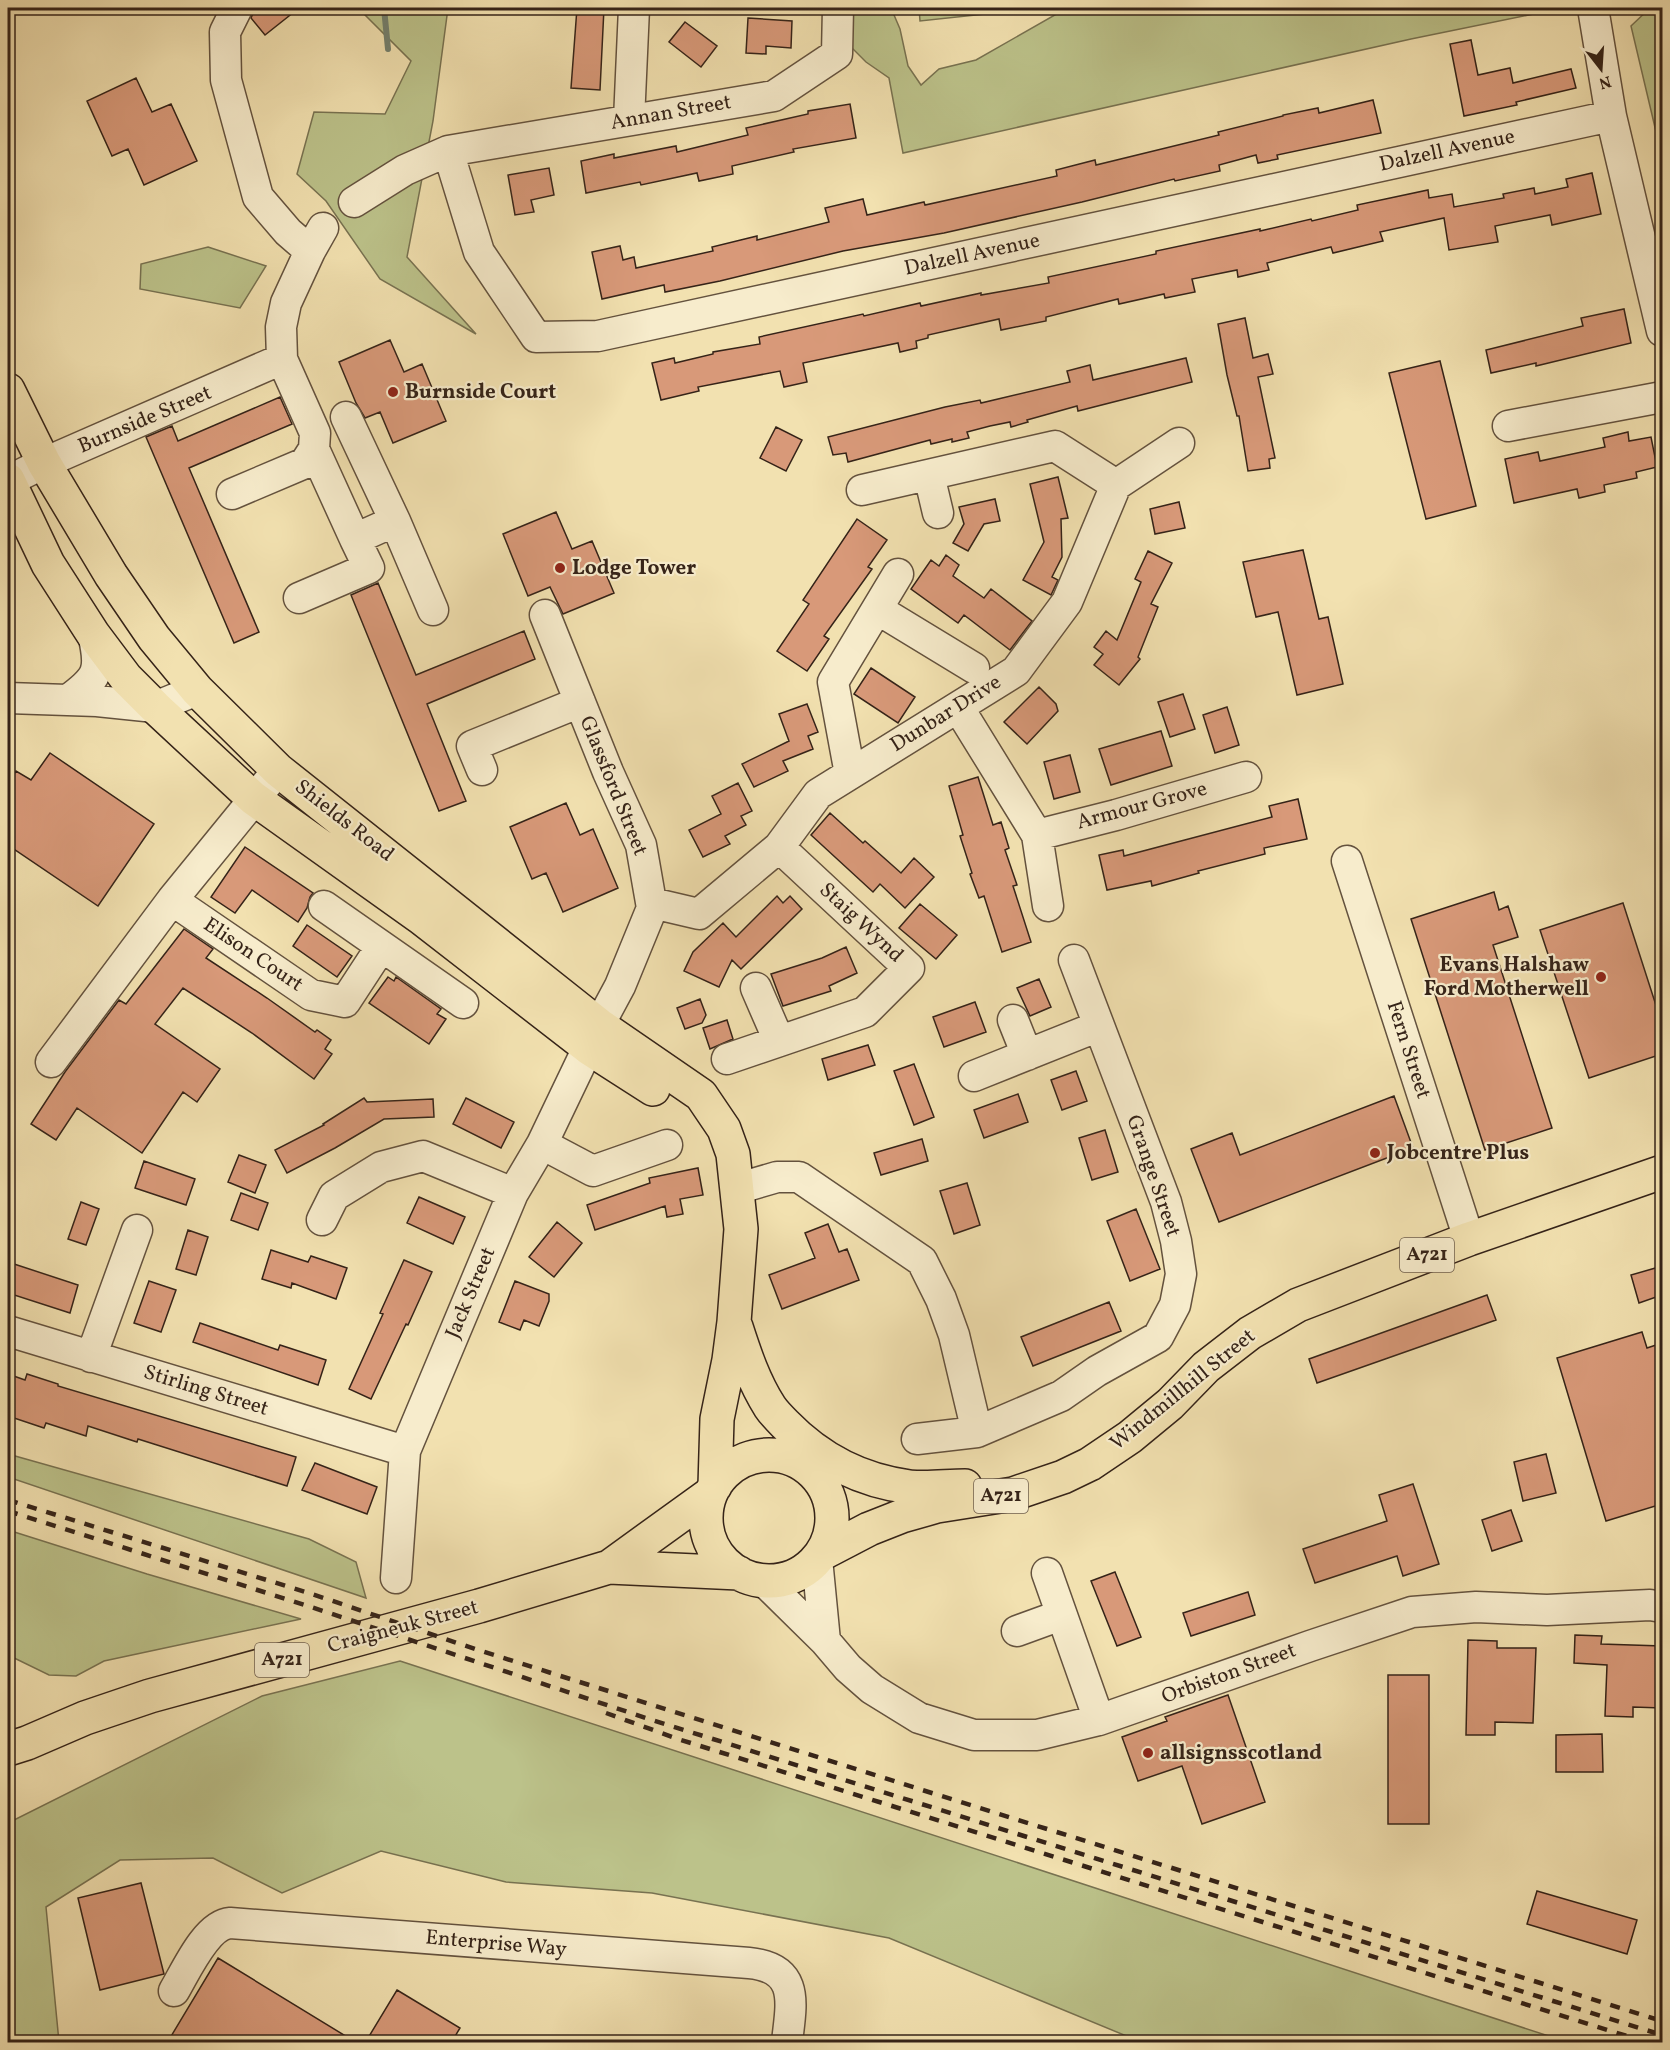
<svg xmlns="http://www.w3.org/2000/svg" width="1670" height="2050" viewBox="0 0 1670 2050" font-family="Vollkorn,serif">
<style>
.green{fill:#bcc28a;stroke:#787251;stroke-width:1.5}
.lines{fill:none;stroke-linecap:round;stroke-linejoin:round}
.stream{stroke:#73806e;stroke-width:6}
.building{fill:#d89979;stroke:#352318;stroke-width:1.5}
.minor-casing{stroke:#64523e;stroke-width:33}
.major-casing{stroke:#352318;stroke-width:36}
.minor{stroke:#f7eccc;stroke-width:30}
.major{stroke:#f2e1b0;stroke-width:33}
.rail{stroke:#352318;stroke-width:4.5;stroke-dasharray:10 10;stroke-linecap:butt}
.poi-dot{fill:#8f2418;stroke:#f7eccc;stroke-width:2}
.labels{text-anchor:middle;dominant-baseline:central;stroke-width:4.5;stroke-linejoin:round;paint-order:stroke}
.shield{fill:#f7eccc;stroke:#6f5f4e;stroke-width:1.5}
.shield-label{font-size:20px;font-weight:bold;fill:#352318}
.street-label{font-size:21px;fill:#352318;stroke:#f7eccc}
.poi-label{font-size:21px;font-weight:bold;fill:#352318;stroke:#f7eccc;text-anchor:start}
</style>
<rect width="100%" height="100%" fill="#f2e1b0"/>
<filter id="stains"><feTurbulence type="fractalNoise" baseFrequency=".00333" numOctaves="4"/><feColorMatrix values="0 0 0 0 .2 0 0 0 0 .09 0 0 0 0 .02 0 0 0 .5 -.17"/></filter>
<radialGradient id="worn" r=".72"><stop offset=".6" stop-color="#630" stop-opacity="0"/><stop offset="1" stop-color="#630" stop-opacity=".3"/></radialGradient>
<path class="green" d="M358,8H448L433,121L407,257L476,334L380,279L326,201L297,174L314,112L385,114L411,61Z
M851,8H891L900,29L908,66L921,85L939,69L976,60L1067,8H1563L1411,39L903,153L889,78L866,62L852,48Z
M919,8H1041L920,21Z
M1650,8H1662V157L1631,26Z
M208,247L266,266L240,308L140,289L141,264Z
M8,1454L309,1539L356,1562L366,1598L8,1477Z
M8,1530L147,1574L301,1619L104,1661L76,1676L49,1675L8,1655Z
M400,1661L1567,2042H1141L889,1938L652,1893L506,1882L381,1851L282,1893L213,1858L120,1860L46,1907L59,2042H8V1823L262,1696Z"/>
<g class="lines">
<path class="stream" d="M384,8L388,49"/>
</g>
<path class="building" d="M257,8H299L265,35L251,18L254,11Z
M577,8H604L600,90L571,88Z
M748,18L792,21L791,48L766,46V54L746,53Z
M685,22L717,46L701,67L669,42Z
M1471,40L1478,75L1510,68L1513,83L1571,69L1576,88L1516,102L1517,105L1464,116L1450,44Z
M136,78L152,112L171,104L197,161L144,185L128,149L112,156L87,101Z
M1373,100L1381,133L1277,155L1278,159L1258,163L1256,155L1219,165L1220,171L1175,181L1174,179L1082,202L944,233L843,251L720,281L665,292L664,285L602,299L592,252L620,246L623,260L634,257L636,268L713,251L712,247L757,236V240L829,222L825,208L863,199L867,215L924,202L925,205L1057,176L1056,170L1095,160L1096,165L1219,135L1218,132L1283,116V115L1318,108L1319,113Z
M850,104L856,138L793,149L794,152L732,166L733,174L699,181L697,173L641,185L640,182L586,193L581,161L614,154V158L676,146L677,152L748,135L746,128L808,114V111Z
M549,168L554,195L531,200L534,212L515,215L508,175Z
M1592,173L1601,214L1552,225L1550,215L1495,226L1498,242L1449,250L1444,218L1380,232L1383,241L1333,253L1331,247L1267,263L1269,270L1238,277L1237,270L1192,279L1195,292L1165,298L1164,294L1119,304L1118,299L1046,317V321L1001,330L999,319L928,335V338L916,341L917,348L900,352L898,343L803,363L807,382L784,387L780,371L698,387L699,391L661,400L652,363L674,358L675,363L713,354V352L760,344L759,337L863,314L864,316L920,303L921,306L981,293V295L1049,283L1048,277L1156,254V251L1260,229V231L1311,219L1312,221L1358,210L1357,205L1428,190L1429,198L1452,194L1454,207L1504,198L1503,194L1534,188L1535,194L1568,187L1566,179Z
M1624,309L1631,343L1536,366V363L1491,373L1486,350L1583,326L1581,318Z
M1245,318L1253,358L1268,354L1273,374L1258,377L1275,458L1269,459L1270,468L1248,471L1239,416H1237L1227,375L1218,324Z
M390,340L404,372L422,364L446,421L393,443L380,412L365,418L356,403L339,362Z
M1186,358L1192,382L1078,411L1077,406L1027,420L1028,422L1011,427L1010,422L990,426L967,432L969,438L952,442V439L931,444L930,440L848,462L846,453L833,455L828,437L945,407L980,400L981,403L1070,382L1067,371L1090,365L1093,380Z
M1440,361L1476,506L1426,519L1389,373Z
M280,397L292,424L189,468L259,632L234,643L146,437L172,426L178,441Z
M776,427L802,440L786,471L760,458Z
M1628,432L1629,441L1651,437L1657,467L1636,472L1637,478L1604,485L1605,492L1579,498L1577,489L1514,503L1505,459L1538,452L1540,461L1605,447L1603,438Z
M1058,477L1068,518L1061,519L1062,557L1052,577L1058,580L1051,595L1023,580L1044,542L1030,484Z
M995,499L1000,521L984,524L968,551L953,543L964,524L959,507Z
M1179,502L1185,528L1155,534L1150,509Z
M556,512L572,549L592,541L614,593L563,614L550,587L528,596L503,534Z
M857,519L887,540L868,567L872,569L824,636L829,639L807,671L777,651L809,604L803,600Z
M1303,550L1319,619L1328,617L1343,684L1297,695L1278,612L1256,617L1243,562Z
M1148,551L1172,563L1151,604L1158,607L1138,657L1140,659L1119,685L1094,665L1103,654L1094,647L1106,631L1117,640L1141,582L1135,579Z
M946,555L959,565L953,576L984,598L991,589L1032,621L1010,650L964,615L958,623L911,589L931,560L939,566Z
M378,583L416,675L524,631L535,659L427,704L466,801L439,811L351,595Z
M871,668L915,697L898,723L854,694Z
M1039,687L1056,704L1058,711L1027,744L1004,722Z
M1183,694L1195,729L1170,737L1158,702Z
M807,704L818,732L808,736L813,749L783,761L788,771L754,787L742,764L789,741L779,714Z
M1227,707L1239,745L1215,753L1203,715Z
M1161,731L1172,766L1111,785L1099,749Z
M50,753L154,824L98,906L8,845V783L16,771L31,780Z
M1070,755L1080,792L1054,799L1044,762Z
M978,777L993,825L1001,822L1009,848L1005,850L1017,885L1013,886L1031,942L1002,952L984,896L979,898L970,874L972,873L960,836L963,835L949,786Z
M738,783L752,811L741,816L746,825L725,836L730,844L703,857L689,830L721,814L712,796Z
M1298,799L1307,839L1264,848L1265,854L1198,871L1199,873L1152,886L1151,881L1107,890L1099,855L1123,850L1124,856L1272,817L1269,806Z
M566,803L580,835L593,829L618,888L563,912L546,873L532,879L510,827Z
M830,813L863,843L865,841L901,873L914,858L934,877L905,908L880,884L873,892L811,835Z
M245,847L313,893L310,897L307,908L298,922L252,890L235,913L211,897Z
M1494,892L1499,910L1508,906L1518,937L1493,945L1552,1128L1485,1150L1411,919Z
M777,896L783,903L790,896L802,909L741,969L732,960L719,987L684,971L693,952L723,923L736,937Z
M1623,903L1662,1024V1054L1589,1078L1540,930Z
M920,904L957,935L936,959L899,928Z
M307,925L352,956L337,977L293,946Z
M184,929L213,949L206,958L267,998L315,1032L317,1030L331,1040L325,1049L332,1054L314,1079L252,1033L183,988L155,1024L220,1069L197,1102L183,1092L142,1153L77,1108L56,1140L31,1124L65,1072L119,1000L126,1004Z
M846,947L857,973L829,986L831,991L783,1006L771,974L822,958Z
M388,977L394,981L396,977L441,1009L437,1014L446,1019L429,1044L369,1003Z
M1039,979L1051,1007L1030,1016L1017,988Z
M700,999L706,1015L702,1023L685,1029L677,1008Z
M975,1002L986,1032L944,1047L933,1017Z
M727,1020L733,1039L710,1049L703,1028Z
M868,1045L875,1065L828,1080L822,1059Z
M914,1064L934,1117L914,1125L894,1071Z
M1076,1071L1087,1101L1062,1110L1051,1080Z
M1018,1094L1028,1122L984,1138L974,1110Z
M1394,1096L1413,1148L1219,1222L1191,1149L1232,1133L1240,1155Z
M364,1098L367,1102L433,1099L434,1117L384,1119L335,1148L287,1173L275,1150L324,1125L323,1124Z
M466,1098L514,1122L501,1148L453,1124Z
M1105,1130L1118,1172L1092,1180L1079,1138Z
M922,1139L928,1161L881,1175L874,1153Z
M239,1155L266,1165L255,1193L228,1182Z
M144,1161L195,1179L186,1205L135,1188Z
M698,1168L703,1195L680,1199L683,1214L667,1217L665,1206L595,1230L587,1205L650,1183L649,1178Z
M967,1183L980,1225L954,1234L940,1191Z
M241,1193L268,1203L258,1230L231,1220Z
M419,1197L465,1217L453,1244L407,1223Z
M81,1202L99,1209L86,1245L68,1239Z
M1136,1209L1160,1269L1130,1281L1107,1221Z
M557,1222L582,1243L554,1277L529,1257Z
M828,1224L839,1252L847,1249L859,1280L782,1309L769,1275L815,1258L805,1233Z
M188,1230L208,1237L196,1275L176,1269Z
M271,1250L308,1262L311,1256L347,1268L336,1299L292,1283L291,1288L262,1279Z
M404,1260L432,1272L408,1325L406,1324L371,1399L349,1389L383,1314L380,1313Z
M8,1262L78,1285L70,1313L8,1293Z
M1659,1267L1662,1277V1295L1639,1303L1631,1275Z
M149,1281L176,1290L161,1332L134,1323Z
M515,1281L549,1294V1301L539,1326L524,1320L520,1330L499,1322Z
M1487,1295L1496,1320L1317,1383L1309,1359Z
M1109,1302L1121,1331L1033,1366L1021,1337Z
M200,1323L278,1350L280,1345L326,1360L318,1385L193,1342Z
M1642,1332L1647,1348L1662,1343V1504L1606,1521L1557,1358Z
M8,1374L25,1380L27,1374L58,1384V1386L296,1457L287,1486L138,1439L137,1442L88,1426L86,1436L46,1423L44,1428L8,1416Z
M1546,1454L1556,1493L1523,1501L1514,1462Z
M315,1463L377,1487L367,1514L302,1490Z
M1413,1484L1439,1564L1403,1576L1397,1556L1315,1583L1303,1549L1387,1521L1379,1495Z
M1511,1510L1522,1541L1492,1551L1482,1520Z
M1115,1572L1141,1637L1117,1646L1091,1581Z
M1248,1592L1255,1615L1191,1636L1183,1613Z
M1575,1635L1602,1636L1601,1644L1662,1646V1708L1633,1707V1717L1605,1716L1607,1665L1574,1663Z
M1468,1640L1497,1641V1648H1536L1533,1723L1495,1722V1735H1466Z
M1388,1675H1429V1824H1388Z
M1228,1695L1265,1802L1202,1824L1182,1766L1138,1781L1122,1737L1167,1721L1165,1717Z
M1602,1734L1603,1772H1556V1735Z
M141,1883L164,1974L100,1990L78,1898Z
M1537,1891L1637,1920L1627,1954L1527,1924Z
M218,1958L357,2043H167Z
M397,1990L460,2028L451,2043H365Z"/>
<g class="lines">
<defs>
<path id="minor" d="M237,8L225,32L226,80L258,197L288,232L310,251
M1593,8L1611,116L1662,331
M629,120L634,8
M448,151L479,252L536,337L598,336L1611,116
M354,202L405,170L448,151L774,96L837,54L838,8
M346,417L395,521L433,610
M1508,426L1662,397
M314,449L355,539
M929,475L938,513
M8,481L44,463L282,359
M862,490L1055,446L1116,485
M232,494L305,463L314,449L315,433L282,359L281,327L286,303L310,251L323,228
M299,598L369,568L355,539L395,521
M877,609L974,668
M8,698L97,701L155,707L197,690
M68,700C98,678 102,671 93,634
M958,707L1037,835L1116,815L1246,777
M482,770L472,746L580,702
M850,774L833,682L898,574
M1037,835L1048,906
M1347,861L1469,1239
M172,900L311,995L345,1002L381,947
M652,903L699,914L779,847L818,794L1016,671L1067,602L1116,485L1179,443
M324,906L463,1003
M756,988L779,1041
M1013,1020L1027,1055
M727,1059L865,1012L909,968L779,847
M51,1062L172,900L278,770
M974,1076L1099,1026
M542,1144L593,1171L667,1145
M736,1189L777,1177H799L922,1261L941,1299L954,1335L977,1432
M322,1220L334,1196L381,1167L423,1156L513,1193
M8,1331L405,1451
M91,1357L137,1230
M917,1439L977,1432L1061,1396L1097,1371L1158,1337L1175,1305L1181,1274L1176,1241L1166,1202L1074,960
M817,1559L825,1641
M1047,1573L1099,1720
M396,1578L405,1451L513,1193L542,1144L599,1025L620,986L652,908L641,845L608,772L545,615
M764,1581L825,1641L848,1668L872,1689L919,1718L974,1735H1037L1099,1720L1310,1646L1412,1612L1476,1607L1547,1610L1650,1605L1662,1607
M1017,1631L1061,1615
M174,1991C186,1971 206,1925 230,1923L749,1963C801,1968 791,2005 787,2042"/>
<path id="major" d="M8,390L44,463L111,575L154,638L197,690L278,770L599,1025L701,1095L724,1129L733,1154L741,1229L734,1322L729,1360L717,1419L715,1486
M8,480L48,564L93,634L126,678L155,707L253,798L420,917L589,1048L653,1089
M736,1327C745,1355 754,1382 770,1407C774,1413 780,1419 785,1424C819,1459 862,1481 910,1487C928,1489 947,1486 965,1486
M706 1518a63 63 0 1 1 126 0a63 63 0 1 1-126 0Z
M821,1554L869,1529L902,1516L937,1506L1013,1494L1063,1477L1090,1464L1130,1437L1170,1404L1206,1367L1250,1333L1298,1305L1469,1239L1662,1172
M609,1567L739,1573
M8,1749L27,1743L85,1718L150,1696L479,1606L609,1567L710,1494"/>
</defs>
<use href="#minor" class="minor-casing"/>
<use href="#major" class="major-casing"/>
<use href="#minor" class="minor"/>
<use href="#major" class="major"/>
<path class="rail" d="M8,1500L312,1594L475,1649L935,1794L1662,2021
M8,1511L308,1606L652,1720L1662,2035
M606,1713L678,1739L1646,2042"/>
</g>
<g class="poi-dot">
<circle cx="393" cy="392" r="6"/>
<circle cx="560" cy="568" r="6"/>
<circle cx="1601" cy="977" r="6"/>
<circle cx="1375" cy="1153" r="6"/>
<circle cx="1148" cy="1753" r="6"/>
</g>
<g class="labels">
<g class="shield">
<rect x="1400" y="1238" width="54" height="34" rx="4.5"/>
<rect x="974" y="1479" width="54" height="34" rx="4.5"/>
<rect x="255" y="1643" width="54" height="34" rx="4.5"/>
</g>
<g class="shield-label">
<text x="1427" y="1255">A721</text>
<text x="1001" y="1496">A721</text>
<text x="282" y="1660">A721</text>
</g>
<g class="street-label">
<text transform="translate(671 113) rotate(-10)">Annan Street</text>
<text transform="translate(1447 151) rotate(-12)">Dalzell Avenue</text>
<text transform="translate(972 255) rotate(-12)">Dalzell Avenue</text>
<text transform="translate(145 420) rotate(-23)">Burnside Street</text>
<text transform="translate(946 714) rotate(-32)">Dunbar Drive</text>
<text transform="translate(613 786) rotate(68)">Glassford Street</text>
<text transform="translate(1142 806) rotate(-15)">Armour Grove</text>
<text transform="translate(344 821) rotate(38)">Shields Road</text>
<text transform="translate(861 923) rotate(43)">Staig Wynd</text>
<text transform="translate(253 955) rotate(34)">Elison Court</text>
<text transform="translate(1408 1050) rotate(72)">Fern Street</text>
<text transform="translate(1153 1176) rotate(71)">Grange Street</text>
<text transform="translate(471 1293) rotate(-67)">Jack Street</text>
<text transform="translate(1183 1390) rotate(-39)">Windmillhill Street</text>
<text transform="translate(206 1391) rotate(17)">Stirling Street</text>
<text transform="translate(403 1627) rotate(-15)">Craigneuk Street</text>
<text transform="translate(1229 1674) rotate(-20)">Orbiston Street</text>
<text transform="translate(496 1944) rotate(5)">Enterprise Way</text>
</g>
<g class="poi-label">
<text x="405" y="392">Burnside Court</text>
<text x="572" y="568">Lodge Tower</text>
<text x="1589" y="965" text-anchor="end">Evans Halshaw<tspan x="1589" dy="24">Ford Motherwell</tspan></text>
<text x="1387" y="1153">Jobcentre Plus</text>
<text x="1160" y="1753">allsignsscotland</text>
</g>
</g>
<rect width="1670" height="2050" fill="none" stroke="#f2e1b0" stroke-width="30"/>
<rect x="9" y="9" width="1652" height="2032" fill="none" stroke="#352318" stroke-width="3"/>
<rect x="15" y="15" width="1640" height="2020" fill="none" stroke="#352318" stroke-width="1.5"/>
<g transform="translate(1601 69) rotate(163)" stroke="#f7eccc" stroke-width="4.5" paint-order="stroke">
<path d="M0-4.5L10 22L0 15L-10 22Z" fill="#352318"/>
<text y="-9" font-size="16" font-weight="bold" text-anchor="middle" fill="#352318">N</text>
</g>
<rect width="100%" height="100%" filter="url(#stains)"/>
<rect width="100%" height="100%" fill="url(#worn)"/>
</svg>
